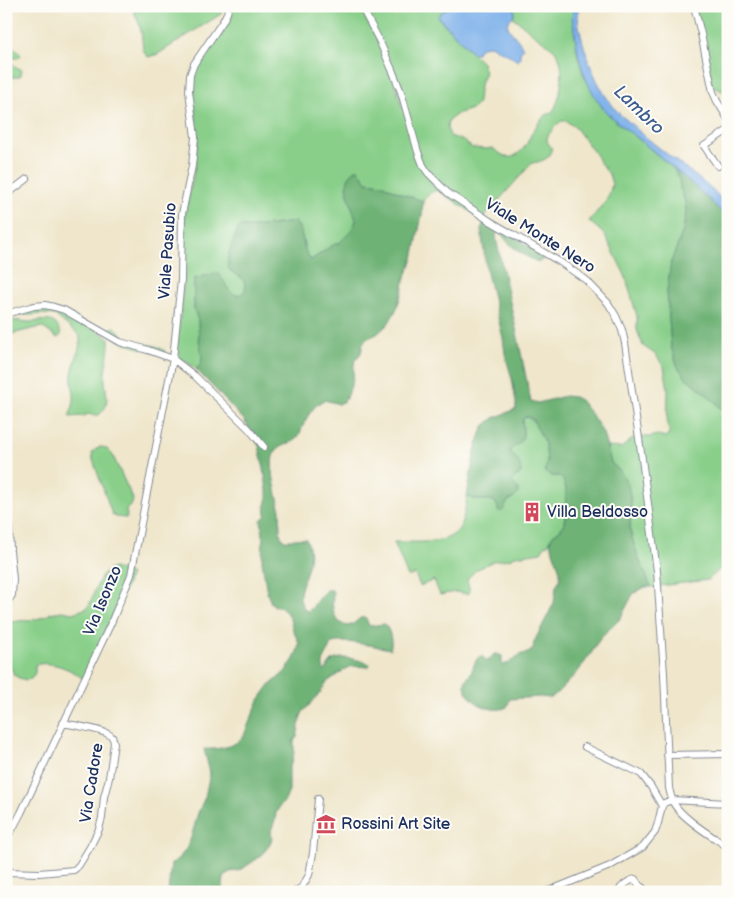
<svg xmlns="http://www.w3.org/2000/svg" width="734" height="898" viewBox="0 0 734 898" font-family="'Balsamiq Sans',sans-serif">
<style>
.green{fill:#89cf8a;stroke:#527f74}
.forest{fill:#6eb276;stroke:#44706a}
.water{fill:#7db0ea;stroke:#4c70a4}
.lines{fill:none;stroke-linecap:round;stroke-linejoin:round}
.minor-casing{stroke:#858a94;stroke-width:8}
.minor{stroke:#fff;stroke-width:6}
.labels{text-anchor:middle;dominant-baseline:central;stroke-width:4;stroke-linejoin:round;paint-order:stroke}
.street-label{font-size:16px;fill:#1b2f5e;stroke:#fdfcf7}
.poi-label{font-size:16px;fill:#1b2f5e;stroke:#fdfcf7;text-anchor:start}
.water-label{font-size:18px;font-style:italic;fill:#3d5c8f;stroke:#fdfcf7}
</style>
<rect width="100%" height="100%" fill="#fdfcf7"/>
<filter id="ink" filterUnits="userSpaceOnUse"><feTurbulence type="fractalNoise" baseFrequency=".02" numOctaves="2"/><feDisplacementMap in="SourceGraphic" scale="10" xChannelSelector="R" yChannelSelector="G"/><feConvolveMatrix kernelMatrix="1 2 1 2 8 2 1 2 1" color-interpolation-filters="sRGB"/></filter>
<filter id="wash" filterUnits="userSpaceOnUse"><feTurbulence type="fractalNoise" baseFrequency=".0096" numOctaves="4" result="noise"/><feDisplacementMap in="SourceGraphic" scale="20" xChannelSelector="R" yChannelSelector="G"/><feGaussianBlur stdDeviation="1.12" result="paint"/><feColorMatrix in="noise" values="0 0 0 0 0 0 0 0 0 0 0 0 0 0 0 0 0 1.4 0 .05"/><feComposite in="paint" operator="in"/></filter>
<g filter="url(#wash)">
<rect width="100%" height="100%" fill="#efe6cb"/>
<path class="green" d="M139,6H223L221,14L158,54L148,57L143,50C142,37 141,24 134,12Z
M233,6H359L376,38L395,83L402,108L404,107C395,71 379,39 361,6H452L440,13L438,18L482,63L485,72L481,81L479,91L478,102L474,108L457,114L448,121L447,128L450,136L464,141L472,148L486,149L492,148C497,151 506,159 512,157C518,155 526,147 528,141C530,138 531,134 533,131C537,126 540,120 545,116C547,114 550,114 552,112C561,102 564,73 560,60C557,49 548,45 540,39C530,32 522,24 513,17L515,11L512,6H577L573,12L572,17L578,57L584,76L603,109L615,121L630,132L674,169L679,179L680,188L685,202L686,212L683,231L671,262L667,291L671,347L678,367L686,378L702,390L728,415V540C721,549 720,557 721,568L708,580L651,587L638,557L630,531L631,501L628,485L620,471L611,463L607,447L621,448L635,437H649L658,435L666,437L670,431L667,425L668,389L664,367L656,355L643,346L637,330V316L625,275L605,235L589,221L606,201L610,192L612,184L609,174L601,164L593,151L576,128L566,121H561C557,125 546,135 547,140C547,143 550,145 551,147C554,158 540,162 532,163L482,219L439,191C432,189 427,196 423,201L402,194L382,184L367,182L357,168C355,171 351,174 349,177C343,188 354,210 356,221L351,231L339,243L333,245L311,260C301,250 305,232 295,222L254,227H240L237,230C234,239 227,255 228,264C228,276 242,272 245,284C248,293 238,299 231,292C224,287 225,279 217,273L208,275L194,279V308L198,321L199,339L202,358L201,364L196,369L185,361L175,359L184,280L185,214L195,167L198,137L192,90V75L196,67L229,18Z
M694,6H728V94L712,86Z
M6,39L21,55L18,58H13L11,61L13,65L22,70L21,75C17,78 11,78 6,75Z
M45,308C69,311 89,326 109,338C110,349 106,362 105,373C103,387 113,403 100,414C96,416 93,416 89,414L83,416L69,417C72,409 75,402 74,394C73,388 71,381 72,374C74,361 81,350 80,336L55,315L43,314L29,315L18,314L35,309Z
M6,320C14,320 20,321 27,322C43,322 56,314 61,335L58,338L56,337L42,327C30,329 18,333 6,335Z
M115,327C121,332 123,338 130,341C142,345 155,343 165,351L163,354C149,350 115,344 109,330L111,328Z
M525,417C536,418 544,438 546,449C547,453 547,457 547,461C548,466 551,471 552,476H559L563,480L566,488V503L564,523L561,529L552,536L550,542L545,546L541,552L515,556L509,559L493,561L476,570L467,579L470,592L468,594L455,592L440,595L434,580L420,586L415,574L408,577L394,542C412,541 450,547 460,527C464,518 466,505 467,496C471,498 475,500 480,500C488,500 493,498 498,507C505,504 508,501 514,498L512,480L514,477L518,476L515,457L511,454L510,450L512,447L518,444L523,426L522,420Z
M100,447C106,447 108,450 112,454L133,499L132,504L126,510L127,516L126,518L115,517L112,514L93,460L92,454L95,450Z
M113,568L127,572L131,575L83,679C72,669 50,660 35,665V673L31,679L26,680L19,678L14,675L11,667L9,666L6,660V624L10,622L37,619L48,615L50,613L62,611L73,613L87,608C96,594 96,575 113,568Z"/>
<path class="forest" d="M357,168L367,182L382,184L402,194L423,201L422,215L413,259L404,281L403,289L396,310L388,324L377,334L366,339L363,344L361,353L355,360L354,365L353,379L348,395L344,401L339,404L324,400C314,405 307,416 303,426C301,430 300,434 298,437C291,446 279,443 274,454C268,465 279,498 280,511C281,520 279,529 281,537C286,542 289,540 295,539C298,538 302,539 306,539C316,557 303,576 300,594V600L305,610L308,611L312,608L318,599L326,590H332L333,593C333,598 332,604 333,609C334,618 343,630 353,624C358,621 359,616 366,618L369,626L384,624C390,629 393,642 390,649C379,647 342,639 333,643C332,643 331,644 330,645C328,658 320,658 324,671C328,669 327,666 331,662C338,654 361,660 370,664L369,667L352,666L344,670L327,682L320,693L303,712L301,716L297,737L294,741V752L292,762L289,767V791L285,801L280,806L276,813L275,820L271,831L272,839L268,847L261,856L248,865L238,871L229,872L224,878L223,887L224,892H197L193,889L188,892H168L171,864L180,857L186,849L191,838L198,813L205,797L210,773L204,749C218,750 243,746 246,730L259,700L269,686L285,672L294,659L298,649L299,643L293,630L290,619L286,612L280,607H276L271,603L267,593L262,561L263,535L261,520L266,515L265,505L267,502V491L264,469L259,446L244,420L196,369L201,364L202,358L199,339L198,321L194,308V279L208,275L217,273C225,279 225,287 231,292C238,299 248,292 245,284C242,272 228,276 228,264C227,253 234,240 237,230L240,227H254L295,222C305,232 301,250 311,260L333,245L339,243L351,231L356,221C354,210 343,188 349,177C351,174 355,171 357,168Z
M674,169L697,187L728,218V415L702,390L686,378L678,367L671,347L667,291L671,262L683,231L686,212L685,202L680,188L679,179Z
M485,218L544,256L541,261L538,262C523,255 510,248 501,233L498,232L496,235L497,243L518,338L530,397L531,401L538,403L565,396L574,397L580,400L594,418L603,433L611,463L620,471L628,484L631,501L630,531L638,557L651,587H645L633,594L620,619L603,635L595,646L592,652L577,673L556,694L550,698L540,697L510,699L507,707C492,715 464,701 465,683C466,678 469,677 471,673C474,666 474,661 480,656L483,657L486,661H488L494,654H497L502,656V664L504,665C513,661 518,653 528,653L533,649L534,642L554,603L556,586L560,579V571L550,542L552,536L561,529L564,523L565,517L566,488L563,480L559,476H552L545,472L547,461L545,444L533,420L529,417H525L522,420C523,430 526,438 517,445C514,447 512,448 510,450L511,454C518,458 521,465 521,473L512,480L513,483L518,488V494L514,498L508,501L504,509L502,511H498C497,497 490,500 480,500C475,500 471,498 467,496L475,450L484,426L494,418L516,409V402L512,379L505,354L503,338L487,273L481,230Z"/>
<path class="water" d="M452,6H504L506,7L512,6L515,11C513,18 510,18 507,24C510,34 520,39 523,49L520,52V57L518,61C513,59 511,55 507,54C500,51 497,50 491,45L479,48L477,53H473L438,17L440,13Z
M577,6H583L578,11C577,22 582,41 586,52C592,71 600,90 613,106C617,112 623,117 629,122C660,152 698,174 728,205V218C700,189 669,165 639,139C631,133 622,127 615,120C602,110 591,92 585,76C577,57 576,37 572,17L573,12Z"/>
</g>
<g filter="url(#ink)">
<g class="lines">
<defs>
<path id="minor" d="M361,6L379,40L393,72L401,92L418,152L423,165L428,173L448,193L490,221L560,262L586,280L608,303L616,316L622,330L625,343L642,459L657,571L664,674L669,788C670,792 671,796 672,800C678,816 713,837 728,847
M694,6L701,34L713,92L717,101L728,119
M718,166L704,146L728,130
M6,195L27,179
M6,314L34,306L45,305L54,307L64,310L120,342L148,350L173,359L195,376L249,429L264,447
M6,526L9,527V529L10,551L13,579L12,595L10,598L6,599
M6,739H7
M585,747L641,774L651,787L662,806
M667,755L728,754
M6,837L12,830L21,813L111,623L131,575L173,359L177,319L181,280L182,214L192,166L195,137L189,91L190,75L194,64L223,21L227,13L229,6
M6,872L39,873L74,870L79,865L90,847L99,829L102,818L104,797L109,778L114,743C113,740 114,738 111,736C106,730 73,725 63,723
M295,892L302,887L309,875L313,853L318,799
M546,892L610,866L643,847L655,832L658,823L662,806L664,803L672,800L728,803
M618,892C622,885 628,881 635,879L639,885L648,892"/>
</defs>
<use href="#minor" class="minor-casing"/>
<use href="#minor" class="minor"/>
</g>
</g>
<defs>
<symbol id="building-bare" viewBox="-9 -9 18 18"><path d="M-4-6H4V6H1V3H-1V6H-4ZM-2.5-4.3h1.7v1.8h-1.7ZM.8-4.3h1.7v1.8H.8ZM-2.5-1h1.7V.8h-1.7ZM.8-1h1.7V.8H.8Z" fill="#d1495b" stroke="#fdfcf7" stroke-width="2.5" paint-order="stroke"/></symbol>
<symbol id="museum-bare" viewBox="-9 -9 18 18"><path d="M0-6L6-3V-2H-6V-3ZM-5-1h2V3h-2ZM-1-1h2V3h-2ZM3-1h2V3H3ZM-6 4H6V6H-6Z" fill="#d1495b" stroke="#fdfcf7" stroke-width="2.5" paint-order="stroke"/></symbol>
</defs>
<g fill-rule="evenodd">
<use href="#building-bare" x="518" y="498" width="28" height="28"/>
<use href="#museum-bare" x="312" y="810" width="28" height="28"/>
</g>
<g class="labels">
<g class="street-label">
<text transform="translate(540 236) rotate(32)">Viale Monte Nero</text>
<text transform="translate(168 251) rotate(-86)">Viale Pasubio</text>
<text transform="translate(103 601) rotate(-67)">Via Isonzo</text>
<text transform="translate(92 783) rotate(-81)">Via Cadore</text>
</g>
<g class="poi-label">
<text x="547" y="512">Villa Beldosso</text>
<text x="341" y="824">Rossini Art Site</text>
</g>
<g class="water-label">
<text transform="translate(639 110) rotate(44)">Lambro</text>
</g>
</g>
<rect width="734" height="898" fill="none" stroke="#fdfcf7" stroke-width="25"/>
</svg>
